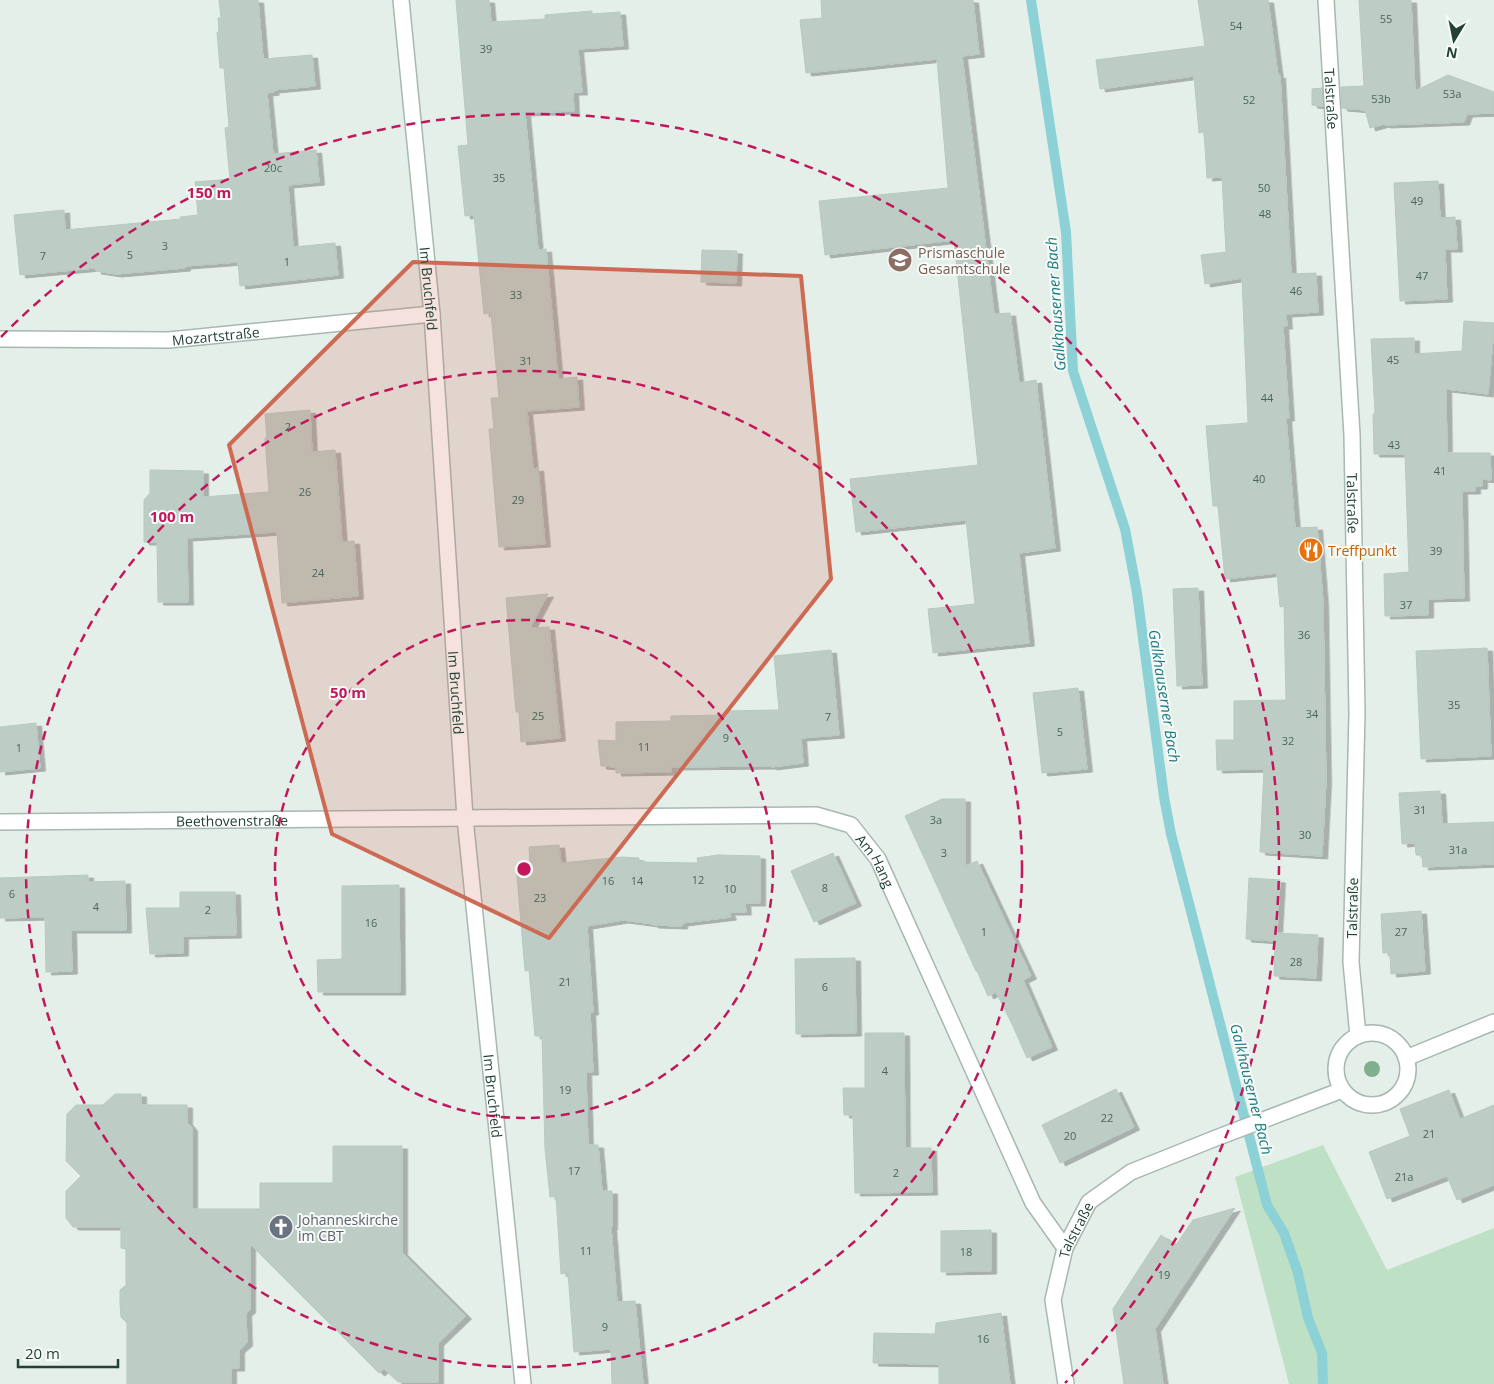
<svg xmlns="http://www.w3.org/2000/svg" width="1494" height="1384" viewBox="0 0 1494 1384" font-family="'Open Sans',sans-serif">
<style>
.green{fill:#bee0c4}
.lines{fill:none;stroke-linecap:round;stroke-linejoin:round}
.stream{stroke:#8cd1d5;stroke-width:10}
.building{fill:#bdcdc5;stroke:#b7c9c0;filter:url(#shadow)}
.minor-casing{stroke:#a7b8b1;stroke-width:18}
.minor{stroke:#fff;stroke-width:15}
.tree{fill:#7faf8e}
.marked{fill:#cd6a54;fill-opacity:0.2;stroke:#cd6a54;stroke-width:4;stroke-linejoin:round}
.ring{fill:none;stroke:#c2185b;stroke-width:2.5;stroke-dasharray:9 6}
.labels{text-anchor:middle;dominant-baseline:central;stroke-width:4;stroke-linejoin:round;paint-order:stroke}
.number-label{font-size:11px;fill:#4a655a}
.street-label{font-size:14px;fill:#234237;stroke:#f7fbf8}
.education-label{font-size:14px;fill:#785e54;stroke:#f7fbf8;text-anchor:start}
.food-label{font-size:14px;fill:#c56008;stroke:#f7fbf8;text-anchor:start}
.worship-label{font-size:14px;fill:#5b616d;stroke:#f7fbf8;text-anchor:start}
.water-label{font-size:15px;font-style:italic;fill:#1a7a82;stroke:#f7fbf8}
.centre{fill:#c2185b;stroke:#f7fbf8;stroke-width:2.5}
.ring-label{font-size:15px;text-anchor:middle;font-weight:bold;fill:#c2185b;stroke:#f7fbf8;stroke-width:4;stroke-linejoin:round;paint-order:stroke}
</style>
<defs>
<filter id="shadow"><feDropShadow dx="5.5" dy="3" stdDeviation="0" flood-color="#0004"/></filter>
</defs>
<rect width="100%" height="100%" fill="#e5efea"/>
<path class="green" d="M1323,1145L1387,1270L1494,1228V1384H1289L1235,1177Z"/>
<g class="lines">
<path class="stream" d="M1031,0L1066,232L1073,371L1125,529L1137,593L1164,797L1171,834L1267,1205L1284,1233L1298,1273L1308,1318L1322,1353L1323,1384"/>
</g>
<path class="building" d="M219,0H258L263,59L312,55L315,86L273,90L274,92L267,93L273,154L316,150L319,182L288,185L293,247L335,243L338,275L240,286L238,262L185,266V268L116,274L96,271L95,268L20,275L14,215L64,210L65,230L181,219L180,217L198,215L195,182L230,179L225,128L229,127L224,68H220L217,32H219L218,18H221Z
M456,0H489L491,22L545,19V15L592,11V14L620,12L623,46L578,49L582,92H573L574,111L525,113L538,250L546,249L558,379L577,377L579,407L527,411L533,469L538,468L545,544L499,547L489,429H494L491,398H499L491,313L484,314L474,215L465,216L458,146L468,145Z
M821,0H973L979,54L962,56L994,314L1010,313L1019,383L1036,380L1055,548L1019,553L1029,643L933,653L928,609L975,604L966,520L856,532L850,479L978,465L954,240L825,255L819,201L948,188L937,59L806,73L800,20L822,18Z
M1198,0H1268L1278,76L1280,75L1291,274L1316,273L1318,312L1286,314L1287,326H1283L1289,418H1286L1295,528L1317,527L1323,602L1326,781L1322,856L1260,852L1264,769L1217,770L1216,740H1234V701L1286,700L1284,606L1280,607L1277,573L1225,579L1218,506H1213L1206,426L1248,423L1242,278L1205,284L1201,255L1226,252L1222,177L1207,178L1204,132L1199,133L1194,76L1100,89L1096,60L1205,46Z
M1359,0H1411L1415,91L1448,75L1494,92V113L1467,114L1464,122L1385,125L1384,124L1370,128L1365,110L1342,108L1341,87L1364,86Z
M1322,88L1323,106L1312,105V89Z
M1438,181L1440,218L1455,217L1457,249H1445L1447,299L1400,301L1394,183Z
M702,250L737,251L736,283L701,282Z
M1464,321L1494,323V328L1488,394L1446,389L1447,453H1490L1491,480L1482,479V486H1475V491H1462L1464,598L1428,599V615L1385,616L1384,574L1409,572L1405,454H1374L1373,414H1375L1371,339L1414,338V354L1462,351Z
M310,410L312,452L335,450L342,542L354,541L358,596L282,603L277,532L187,538L188,602H158L157,542H144V500L150,493V470L203,471V497L269,492L265,438H267L265,414Z
M1198,588L1202,685L1177,686L1173,589Z
M548,594L530,628L549,627L560,738L521,742L519,712H516L506,598Z
M1487,648L1491,756L1421,759L1416,651Z
M831,650L839,735L801,738L803,763L771,767V766L671,767V772L616,773V767L601,766L598,740L616,741V722L671,721V716L725,715V711L779,710L774,656Z
M1078,688L1087,769L1042,773L1033,693Z
M36,723L40,768L0,772V727Z
M1440,791L1442,824L1494,822V864L1423,867L1422,855H1416L1415,843L1402,844L1399,793Z
M942,799H965V866L977,861L1031,976L1023,980L1052,1047L1027,1058L1012,1024L996,992L988,996L977,971H976L905,816Z
M559,845L561,863L622,857L639,858V862L698,863L697,858L718,855L760,856V903H745L746,912H729L731,917L682,923V926L653,925V924L623,920L587,926L593,1012H590L593,1072H586L588,1145H598L602,1191H612V1227H611L617,1302L635,1301L643,1384H612L611,1349L574,1352L568,1273L561,1274L556,1196L550,1197L545,1149L542,1036H535L529,970L525,971L516,864L530,863L529,847Z
M833,853L856,903L814,922L791,871Z
M88,875V882L125,881L126,930H71L72,971L46,972L45,917L0,918V878Z
M1249,878L1280,880L1277,933L1318,935L1316,978L1274,976L1275,941L1246,939Z
M399,885L400,992H318L317,960L342,959V886Z
M180,892H235L236,935L183,936V953L150,954L146,908H180Z
M1421,911L1425,971L1391,974L1390,953H1383L1381,914Z
M855,958L856,1033L796,1034L795,959Z
M865,1033H904L905,1148H931L932,1192L855,1193L853,1115H844L843,1088H865Z
M1116,1089L1134,1127L1060,1163L1042,1125Z
M1449,1090L1460,1119L1494,1105V1185L1457,1200L1447,1176L1387,1199L1369,1152L1410,1136L1400,1109Z
M115,1094H141V1105H187V1122L192,1128V1209H260V1183H333V1146H402V1252L466,1316L438,1343V1382H398L384,1369L379,1373L250,1244V1310L246,1313L247,1343L239,1350V1368H231V1384H127V1323L121,1317L120,1303V1290L126,1285V1249L121,1248V1227H73L66,1218V1191L81,1176L66,1161L67,1114L76,1105H103Z
M1235,1208L1155,1329L1163,1384H1124L1113,1309L1161,1235L1176,1245L1193,1220Z
M991,1230V1271L941,1272V1231Z
M1001,1313L1010,1384H939V1364L873,1363L874,1333L935,1334L936,1323Z"/>
<g class="lines">
<defs>
<g id="minor">
<path id="s1" d="M401,0L432,314L465,818L523,1384"/>
<path id="s2" d="M1326,0L1352,435L1357,713L1351,962L1358,1036"/>
<path id="s3" d="M0,339L169,340L432,314"/>
<path id="s4" d="M0,822L816,815L851,825L878,859L1033,1203L1065,1248"/>
<circle cx="1372" cy="1069" r="36"/>
<path d="M1406,1058L1494,1022"/>
<path id="s5" d="M1066,1384L1053,1300L1065,1248L1089,1202L1131,1172L1216,1138L1342,1090"/>
</g>
</defs>
<use href="#minor" class="minor-casing"/>
<use href="#minor" class="minor"/>
</g>
<circle class="tree" cx="1372" cy="1069" r="8"/>
<path class="marked" d="M413,262L801,276L831,579L549,938L332,834L229,445Z"/>
<g class="ring">
<circle cx="524" cy="869" r="249"/>
<circle cx="524" cy="869" r="498"/>
<path d="M1 337A746 746 0 0 1 1065 1383"/>
</g>
<defs>
<symbol id="school-disc" viewBox="-11 -11 22 22"><circle r="9.5" fill="#8d6e63" stroke="#f7fbf8"/><path d="M0-5L7-2L0 1L-7-2ZM-4 1L0 2.5L4 1V4Q0 6-4 4Z" fill="#fff"/></symbol>
<symbol id="restaurant-disc" viewBox="-11 -11 22 22"><circle r="9.5" fill="#e8710a" stroke="#f7fbf8"/><path d="M-5-6h1v4h1v-4h1v4h1v-4h1v5L-1.5 .5V6h-2V.5L-5-1ZM5-6V6H3V1.5H1.5Q1.5-4 5-6Z" fill="#fff"/></symbol>
<symbol id="church-disc" viewBox="-11 -11 22 22"><circle r="9.5" fill="#6b7280" stroke="#f7fbf8"/><path d="M-1.2-6h2.4v3.5h3.3v2.4h-3.3V6h-2.4V-.1h-3.3v-2.4h3.3Z" fill="#fff"/></symbol>
</defs>
<g fill-rule="evenodd">
<use href="#school-disc" x="886" y="246" width="28" height="28"/>
<use href="#restaurant-disc" x="1297" y="536" width="28" height="28"/>
<use href="#church-disc" x="267" y="1213" width="28" height="28"/>
</g>
<g class="labels">
<g class="number-label">
<text x="1386" y="18">55</text>
<text x="1236" y="25">54</text>
<text x="486" y="48">39</text>
<text x="1452" y="93">53a</text>
<text x="1381" y="98">53b</text>
<text x="1249" y="99">52</text>
<text x="273" y="167">20c</text>
<text x="499" y="177">35</text>
<text x="1264" y="187">50</text>
<text x="1417" y="200">49</text>
<text x="1265" y="213">48</text>
<text x="165" y="245">3</text>
<text x="130" y="254">5</text>
<text x="43" y="255">7</text>
<text x="287" y="261">1</text>
<text x="1422" y="275">47</text>
<text x="1296" y="290">46</text>
<text x="516" y="294">33</text>
<text x="1393" y="359">45</text>
<text x="526" y="360">31</text>
<text x="1267" y="397">44</text>
<text x="288" y="426">2</text>
<text x="1394" y="444">43</text>
<text x="1440" y="470">41</text>
<text x="1259" y="478">40</text>
<text x="305" y="491">26</text>
<text x="518" y="499">29</text>
<text x="1436" y="550">39</text>
<text x="318" y="572">24</text>
<text x="1406" y="604">37</text>
<text x="1304" y="634">36</text>
<text x="1454" y="704">35</text>
<text x="1312" y="713">34</text>
<text x="538" y="715">25</text>
<text x="828" y="716">7</text>
<text x="1060" y="731">5</text>
<text x="726" y="737">9</text>
<text x="1288" y="740">32</text>
<text x="644" y="746">11</text>
<text x="19" y="747">1</text>
<text x="1420" y="809">31</text>
<text x="936" y="819">3a</text>
<text x="1305" y="834">30</text>
<text x="1458" y="849">31a</text>
<text x="944" y="852">3</text>
<text x="698" y="879">12</text>
<text x="608" y="880">16</text>
<text x="637" y="880">14</text>
<text x="825" y="887">8</text>
<text x="730" y="888">10</text>
<text x="12" y="893">6</text>
<text x="540" y="897">23</text>
<text x="96" y="906">4</text>
<text x="208" y="909">2</text>
<text x="371" y="922">16</text>
<text x="984" y="931">1</text>
<text x="1401" y="931">27</text>
<text x="1296" y="961">28</text>
<text x="565" y="981">21</text>
<text x="825" y="986">6</text>
<text x="885" y="1070">4</text>
<text x="565" y="1089">19</text>
<text x="1107" y="1117">22</text>
<text x="1429" y="1133">21</text>
<text x="1070" y="1135">20</text>
<text x="574" y="1170">17</text>
<text x="896" y="1172">2</text>
<text x="1404" y="1176">21a</text>
<text x="586" y="1250">11</text>
<text x="966" y="1251">18</text>
<text x="1164" y="1274">19</text>
<text x="605" y="1326">9</text>
<text x="983" y="1338">16</text>
</g>
<g class="street-label">
<text stroke="none"><textPath href="#s2" startOffset="99">Talstraße</textPath></text>
<text stroke="none"><textPath href="#s1" startOffset="290">Im Bruchfeld</textPath></text>
<text stroke="none"><textPath href="#s3" startOffset="216">Mozartstraße</textPath></text>
<text stroke="none"><textPath href="#s2" startOffset="504">Talstraße</textPath></text>
<text stroke="none"><textPath href="#s1" startOffset="695">Im Bruchfeld</textPath></text>
<text stroke="none"><textPath href="#s4" startOffset="232">Beethovenstraße</textPath></text>
<text stroke="none"><textPath href="#s4" startOffset="896">Am Hang</textPath></text>
<text transform="translate(1352 908) rotate(-89)">Talstraße</text>
<text stroke="none"><textPath href="#s1" startOffset="1100">Im Bruchfeld</textPath></text>
<text stroke="none"><textPath href="#s5" startOffset="159">Talstraße</textPath></text>
</g>
<g class="education-label">
<text x="918" y="252">Prismaschule<tspan x="918" dy="16">Gesamtschule</tspan></text>
</g>
<g class="food-label">
<text x="1328" y="550">Treffpunkt</text>
</g>
<g class="worship-label">
<text x="298" y="1219">Johanneskirche<tspan x="298" dy="16">im CBT</tspan></text>
</g>
<g class="water-label">
<text transform="translate(1055 304) rotate(-94)">Galkhauserner Bach</text>
<text transform="translate(1165 696) rotate(81)">Galkhauserner Bach</text>
<text transform="translate(1252 1089) rotate(76)">Galkhauserner Bach</text>
</g>
</g>
<circle cx="524" cy="869" r="8" class="centre"/>
<g class="ring-label">
<text x="209" y="198">150 m</text>
<text x="172" y="522">100 m</text>
<text x="348" y="698">50 m</text>
</g>
<g transform="translate(1454 40) rotate(190)" stroke="#f7fbf8" stroke-width="4" paint-order="stroke">
<path d="M0-4L9 19L0 12L-9 19Z" fill="#234237"/>
<text y="-8" font-size="14" font-weight="bold" text-anchor="middle" fill="#234237">N</text>
</g>
<path d="M18 1359v8h100v-8" fill="none" stroke="#234237" stroke-width="2.5"/>
<text x="25" y="1359" font-size="15" fill="#234237" stroke="#f7fbf8" stroke-width="4" paint-order="stroke">20 m</text>
</svg>
